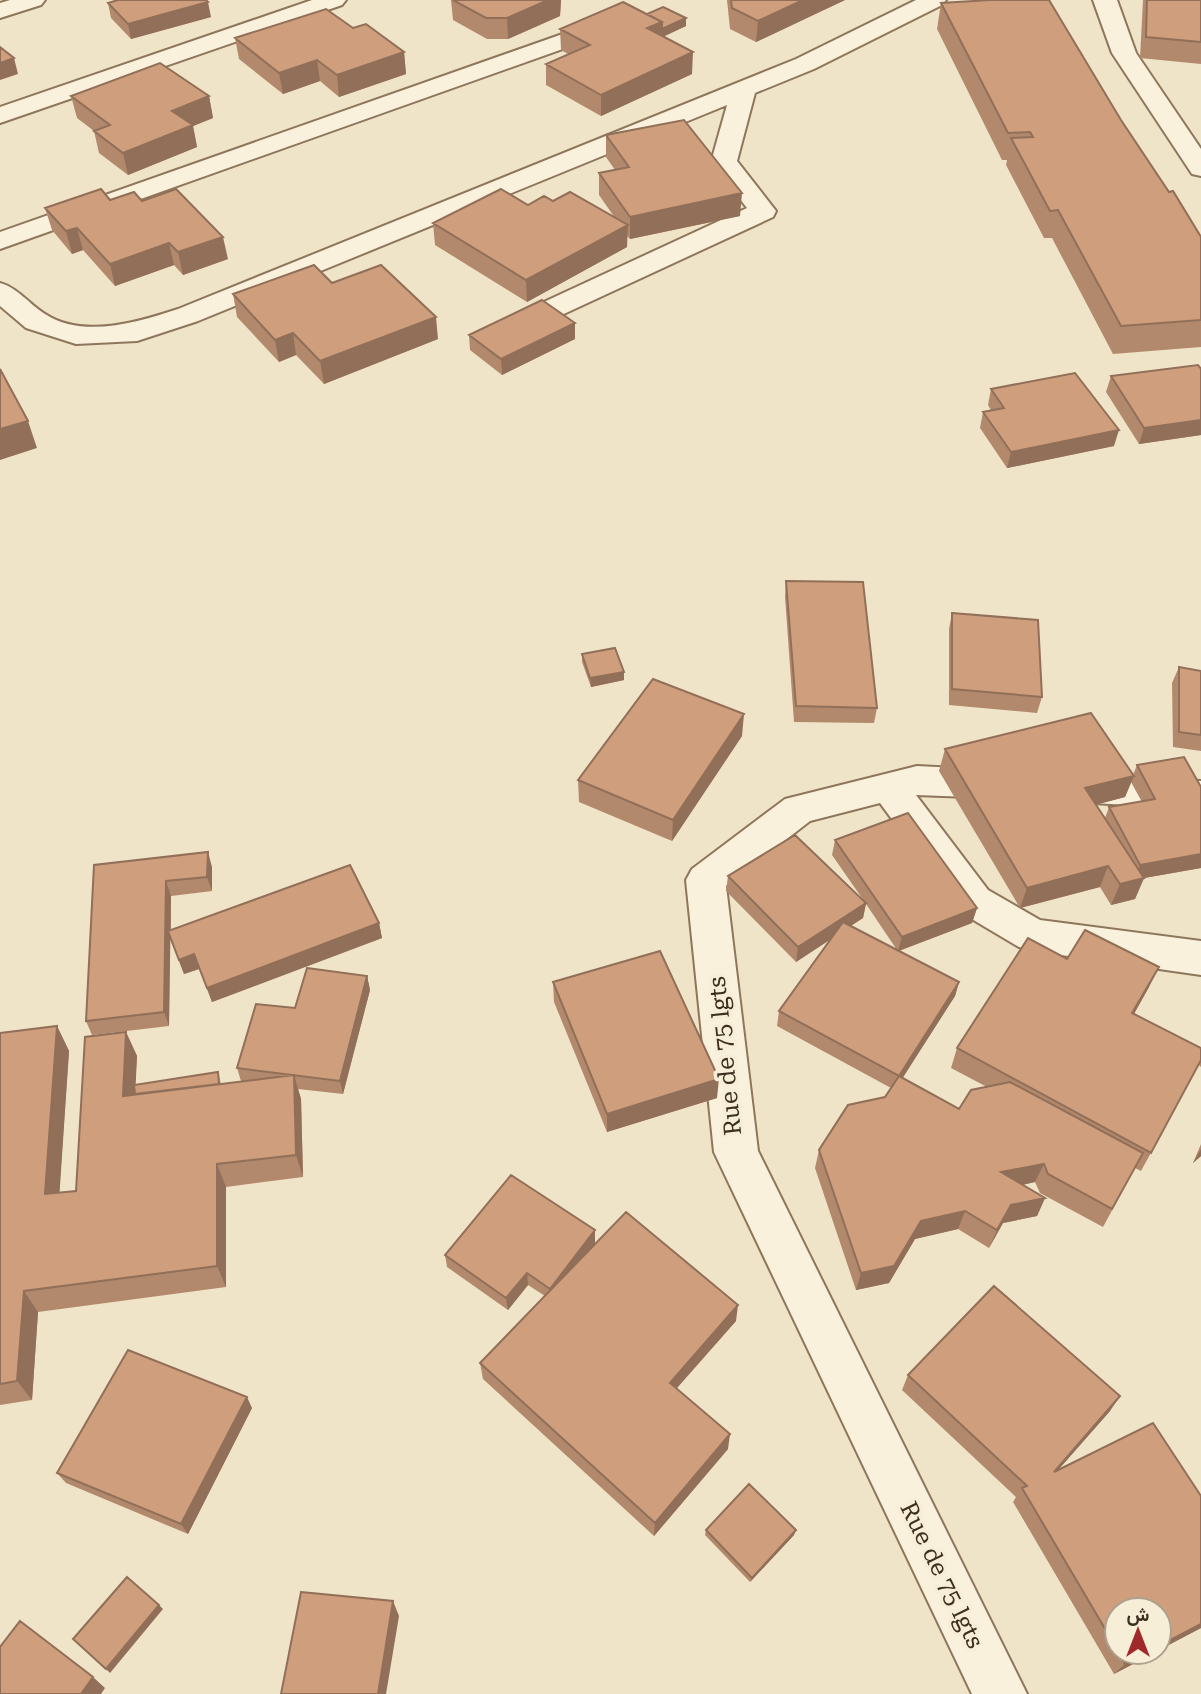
<svg xmlns="http://www.w3.org/2000/svg" width="1201" height="1694" viewBox="0 0 1201 1694" font-family="'Roboto Serif',Vazirmatn,serif">
<style>
.lines{fill:none;stroke-linecap:round;stroke-linejoin:round}
.minor-casing{stroke:#8d765c;stroke-width:4}
.minor{fill:#faf1dc;fill-rule:evenodd}
.wall{fill:#b2896c;fill-rule:evenodd}
.shaded-wall{fill:#916f58}
.building{fill:#cf9f7d;stroke:#916f58;stroke-width:2}
.labels{text-anchor:middle;dominant-baseline:central;stroke-width:7;stroke-linejoin:round;paint-order:stroke}
.street-label{font-size:24px;fill:#3d2e20;stroke:#f7eed8}
</style>
<rect width="100%" height="100%" fill="#f0e4c8"/>
<g class="lines">
<defs>
<path id="minor" d="M10,0H45L41,5L0,18V3Z
M312,0H346L342,5L0,123V107Z
M916,0H946L942,5L814,69L755,93L737,161L776,211L773,217L540,325L530,328L520,325L516,319L520,313L747,208L711,162L727,105L198,321L137,341L76,344L26,328L0,306V283C18,288 29,304 45,314C83,339 139,322 178,309L796,59Z
M1093,0H1117L1136,53L1201,149V176L1192,174L1112,53Z
M608,18L616,20L620,25L616,30L0,249V232Z
M917,766L996,770L1009,774L1015,784L1009,794L996,798L916,795L988,890L1040,920L1201,941V975L1033,951L1019,947L960,912L880,803L810,821L726,886L758,1151L1027,1694H972L714,1152L686,880L692,869L785,799Z
M1074,774L1201,781V809L1074,802L1061,798L1055,788L1061,778Z"/>
</defs>
<use href="#minor" class="minor-casing"/>
<use href="#minor" class="minor"/>
</g>
<path class="wall" d="M451,0H561L560,16L508,39H487L453,20Z
M727,0H845L756,42L730,29Z
M1143,0H1201V64L1140,58Z
M108,3L211,17L131,39L111,18Z
M941,3L1169,192L1201,237V347L1113,354L1052,238H1044L1006,165L1007,160H1002L937,29Z
M647,14L686,18V26L663,37L692,74L601,116L546,85V64L568,54L561,50L560,29Z
M353,28L404,52L406,74L339,97L320,81L283,94L239,59L235,38Z
M71,96H209L213,118L193,126L197,147L128,175L99,153L94,131L77,118Z
M606,135L740,216L630,239L627,236V247L527,302L435,245L433,223L553,201L615,218L599,195V173L615,170L606,157Z
M110,200L142,201L228,259L183,275L174,265L115,286L83,250L72,254L52,230L45,208Z
M332,283L438,339L324,384L296,355L279,362L237,317L233,294Z
M469,335L575,339L502,375L470,350Z
M1201,369V435L1139,444L1106,392L1111,376Z
M991,389L1114,446L1007,468L980,428L983,412L991,410L988,405Z
M786,581L877,708L874,723L794,722L785,597Z
M952,613L1042,697L1037,713L949,705V629Z
M582,654L624,680L591,687L582,662Z
M1179,667L1201,671V751L1173,747L1172,683Z
M742,736L672,841L579,802L578,780Z
M945,749L1133,775L1137,765L1201,787V868L1144,878L1135,899L1111,905L1100,887L1020,908L939,771ZM1131,782L1142,802L1109,807L1105,818L1096,805L1125,797Z
M835,840L977,908L972,923L899,951L959,982L955,996L902,1078L959,1109L987,1087L951,1068L957,1048L1067,959L1149,987L1134,1014L1201,1048V1067L1199,1065L1141,1171L1135,1168L1103,1227L1040,1193L1035,1182L1023,1185L1045,1198L1037,1216L1003,1223L989,1248L958,1229L915,1239L889,1283L856,1290L815,1168L819,1150L885,1097L891,1088L777,1026L779,1011L831,939L796,962L726,891L728,876L864,901L832,855ZM866,904L897,950L850,926L863,918Z
M94,865L212,867V891L171,896V930L379,923L382,938L212,1002L199,969L184,974L170,939L169,1026L92,1035L86,1021Z
M367,976L370,990L343,1094L298,1089L301,1099L303,1177L226,1187V1287L38,1312L32,1400L0,1405V1033L57,1026L69,1051L59,1193L76,1191L126,1032L137,1056L135,1085L218,1072L221,1084L241,1081L237,1068L295,1008Z
M553,982L717,1098L607,1132L554,1002Z
M1201,1144V1156L1193,1163Z
M595,1230V1243L592,1248L736,1321L677,1388L728,1449L654,1536L483,1379L480,1363L545,1296L528,1285L508,1310L447,1267L445,1255Z
M908,1375L1110,1411L1058,1470L1201,1496V1628L1159,1650V1610H1117V1652H1156L1114,1674L1013,1502L1016,1497L902,1390Z
M252,1408L188,1534L66,1483L57,1473Z
M706,1530L794,1535L750,1582L705,1535Z"/>
<path class="shaded-wall" d="M548,0H561L560,16L508,39L507,18Z
M803,0H845L756,42L758,21Z
M208,2L211,17L131,39L128,24Z
M686,18V26L662,37L647,28L662,22Z
M404,52L406,74L339,97L337,75Z
M693,52L692,74L601,116V95Z
M14,58L18,74L0,80V63Z
M317,60L320,81L283,94L279,73Z
M209,96L213,118L193,126L197,147L128,175L123,153L172,111Z
M742,193L740,216L630,239V217Z
M628,225L627,247L527,302L526,280Z
M77,228L83,250L72,254L66,231Z
M223,237L228,259L183,275L178,252Z
M169,243L174,265L115,286L110,264Z
M436,317L438,339L324,384L320,361Z
M575,323V339L502,375L501,359Z
M293,333L296,355L279,362L275,340Z
M1201,420V435L1139,444L1144,428Z
M28,421L37,448L0,460V429Z
M1119,430L1114,446L1007,468L1011,452Z
M624,672V680L591,687L590,678Z
M744,714L742,736L672,841L673,820Z
M1134,776L1125,797L1078,809L1085,788Z
M208,852L212,867V891L207,877Z
M1201,854V868L1144,878L1135,899L1111,905L1120,884L1133,880L1140,865Z
M1108,866L1100,887L1020,908L1027,888Z
M166,881L171,896L169,1026L164,1012Z
M866,903L863,918L796,962L798,947Z
M977,908L972,923L898,951L902,937Z
M379,923L382,938L212,1002L207,988Z
M194,954L199,969L184,974L179,960Z
M1159,967L1149,987L1123,1033L1132,1013Z
M367,976L370,990L343,1094L340,1081Z
M959,982L955,996L895,1090L899,1076Z
M57,1026L69,1051L58,1216L45,1194Z
M126,1032L137,1056L134,1119L123,1096Z
M294,1075L301,1099L303,1177L296,1155Z
M719,1079L717,1098L607,1132V1114Z
M1201,1149V1156L1193,1163Z
M217,1164L226,1187V1287L217,1266Z
M1044,1164L1035,1182L993,1191L1001,1172Z
M1045,1198L1037,1216L1003,1223L989,1248L997,1230L1011,1205Z
M965,1211L958,1229L915,1239L889,1283L856,1290L861,1273L921,1221Z
M595,1230V1243L551,1300L550,1289Z
M527,1273L528,1285L508,1310L506,1298Z
M24,1291L38,1312L32,1400L17,1381Z
M738,1305L736,1321L668,1398L670,1383Z
M1120,1396L1110,1411L1044,1486L1054,1472Z
M247,1397L252,1408L188,1534L181,1524Z
M730,1434L728,1449L654,1536L655,1523Z
M796,1530L794,1535L750,1582L752,1578Z
M393,1601L399,1616L386,1694H378Z
M159,1605L163,1609L110,1673L106,1669Z
M1201,1624V1628L1159,1650V1646Z
M1147,1652H1156L1114,1674L1125,1664Z
M93,1677L105,1688L101,1694H81Z"/>
<path class="building" d="M118,0H206L208,2L128,24L108,3Z
M453,0H548L507,18H486Z
M731,0H803L758,21L732,8Z
M990,0H1049L1121,120L1169,192L1173,191L1201,237V320L1121,326L1058,210L1050,211L1011,138L1033,137L1030,132L1008,133L941,3Z
M1147,0H1201V42L1146,37Z
M623,2L662,22L647,28L693,52L601,95L546,64L590,45L560,29Z
M663,7L686,18L662,29V22L647,14Z
M326,9L353,28L366,24L404,52L337,75L317,60L279,73L235,38Z
M0,47L14,58L0,63Z
M160,63L209,96L172,111L193,125L123,153L94,131L110,125L71,96Z
M684,120L742,193L630,217L599,173L629,167L606,135Z
M101,189L110,200L134,192L142,201L176,189L223,237L178,252L169,243L110,264L77,228L66,231L45,208Z
M501,189L528,205L544,196L553,201L570,192L628,225L526,280L433,223Z
M314,265L332,283L381,265L436,317L320,361L293,333L275,340L233,294Z
M542,300L575,323L501,359L469,335Z
M1198,365L1201,369V420L1144,428L1111,376Z
M0,369L28,421L0,429Z
M1075,373L1119,430L1011,452L983,412L1004,408L991,389Z
M786,581L863,582L877,708L796,706Z
M952,613L1038,620L1042,697L952,689Z
M615,648L624,672L590,678L582,654Z
M1179,667L1201,671V735L1179,732Z
M653,679L744,714L673,820L578,780Z
M1091,713L1134,776L1085,788L1144,878L1120,884L1108,866L1027,888L945,749Z
M1184,757L1201,787V854L1140,865L1109,807L1155,799L1137,765Z
M908,813L977,908L902,937L835,840Z
M795,835L866,903L798,947L728,876Z
M208,852L207,877L166,881L164,1012L86,1021L94,865Z
M350,865L379,923L207,988L194,954L179,960L168,931Z
M843,922L959,982L899,1076L779,1011Z
M1085,930L1159,967L1132,1013L1201,1048V1060L1151,1153L957,1048L1028,938L1067,959Z
M660,951L719,1079L607,1114L553,982Z
M307,968L367,976L340,1081L237,1068L256,1004L295,1008Z
M57,1026L45,1194L76,1191L85,1037L126,1032L123,1096L294,1075L296,1155L217,1164V1266L24,1291L17,1381L0,1384V1033Z
M218,1072L219,1084L135,1094L134,1085Z
M899,1076L959,1109L971,1090L1010,1082L1143,1153L1112,1209L1048,1174L1044,1164L1001,1172L1045,1198L1011,1205L997,1230L965,1211L921,1221L894,1266L861,1273L819,1150L848,1105L885,1097Z
M511,1175L595,1230L550,1289L527,1273L506,1298L445,1255Z
M626,1212L738,1305L670,1383L730,1434L655,1523L480,1363Z
M994,1286L1120,1396L1054,1472L1153,1423L1201,1496V1624L1159,1646V1610H1117V1649L1022,1488L1027,1486L908,1375Z
M128,1350L247,1397L181,1524L57,1473Z
M749,1484L796,1530L752,1578L706,1530Z
M127,1577L159,1605L106,1669L73,1639Z
M301,1592L393,1601L378,1694H281Z
M20,1621L93,1677L81,1694H0V1647Z
M1119,1652H1147L1125,1664Z"/>
<g class="labels">
<g class="street-label">
<text transform="translate(725 1056) rotate(-96)">Rue de 75 lgts</text>
<text transform="translate(942 1575) rotate(64)">Rue de 75 lgts</text>
</g>
</g>
<g transform="translate(1138 1631)"><circle r="33" fill="#f7eed8" stroke="#ada18e" stroke-width="2"/>
<path d="M0-5L12 26L0 18L-12 26Z" fill="#9e2a2b"/>
<text y="-10" font-size="19" font-weight="bold" text-anchor="middle" fill="#3d2e20">ش</text>
</g>
</svg>
